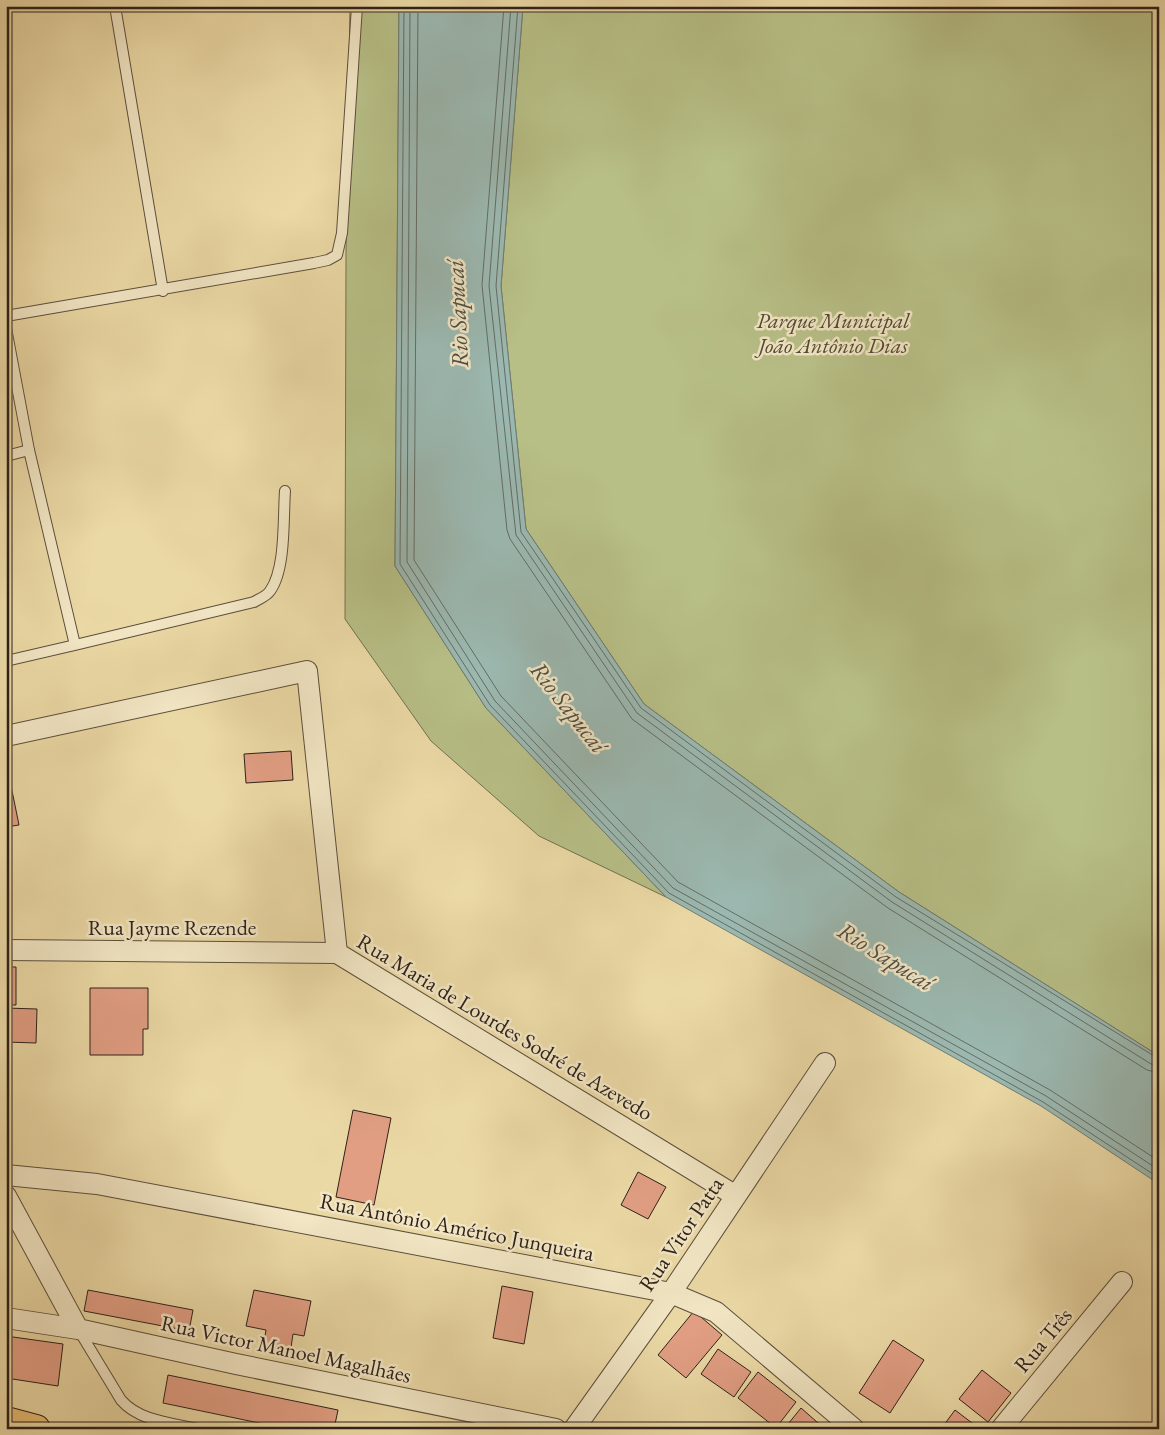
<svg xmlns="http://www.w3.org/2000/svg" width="1165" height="1435" viewBox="0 0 1165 1435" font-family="'EB Garamond',serif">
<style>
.green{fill:#b7bf86;stroke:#727050}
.water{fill:#9bb8b0;stroke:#6f7c74}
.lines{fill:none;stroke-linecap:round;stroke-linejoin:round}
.shore{stroke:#646c65;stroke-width:1}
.building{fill:#e19e83;stroke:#2e211a}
.lane-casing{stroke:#5d4f3d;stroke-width:12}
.street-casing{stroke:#5d4f3d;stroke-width:22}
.highway-casing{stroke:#2e211a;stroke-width:30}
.lane{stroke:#f2e6c4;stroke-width:10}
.street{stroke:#f2e6c4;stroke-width:20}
.highway{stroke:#e6bc72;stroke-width:28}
.labels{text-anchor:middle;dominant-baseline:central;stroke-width:5;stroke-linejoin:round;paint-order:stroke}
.park-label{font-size:22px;font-style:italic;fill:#504835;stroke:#f2e6c4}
.street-label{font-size:22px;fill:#2e211a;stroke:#f2e6c4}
.water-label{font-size:24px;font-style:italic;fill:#4f4e47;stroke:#f2e6c4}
</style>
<rect width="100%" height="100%" fill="#ebd9a5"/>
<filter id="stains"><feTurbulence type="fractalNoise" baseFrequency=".004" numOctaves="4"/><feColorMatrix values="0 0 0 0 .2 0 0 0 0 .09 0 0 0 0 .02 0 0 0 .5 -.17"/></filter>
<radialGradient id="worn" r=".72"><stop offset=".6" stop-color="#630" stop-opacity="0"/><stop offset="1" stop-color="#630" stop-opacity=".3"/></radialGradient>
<path class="green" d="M350,6H399L395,566L486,708L666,897L539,836L431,741L345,619L346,253Z
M523,6H1159V1056L899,892L644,704L526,529L501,286Z"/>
<path class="water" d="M399,6H523L501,286L526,529L644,704L899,892L1159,1056V1184L1041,1106L666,897L486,708L395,566Z"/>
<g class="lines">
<path class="shore" d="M404,6L400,564L490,705L669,893L1043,1102L1159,1178
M410,6L407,562L495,701L673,888L1046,1096L1159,1170
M418,6L414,560L501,696L678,882L1050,1090L1159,1161
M504,6L482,285L507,530L510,539L632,719L888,908L1147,1070L1159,1073
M511,6L489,286L516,535L637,713L892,902L1151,1064L1159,1066
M518,6L496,286L521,532L641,708L896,897L1159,1059"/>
</g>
<path class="building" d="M291,751L293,780L246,783L244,754Z
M6,771H8L19,825L6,827Z
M6,967H16V1005H6Z
M90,988H148V1029H143V1055H90Z
M6,1008L37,1009L36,1043L6,1042Z
M353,1110L391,1118L374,1205L336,1197Z
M638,1172L666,1187L648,1219L621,1205Z
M502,1286L533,1292L524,1344L493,1338Z
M88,1290L193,1310L189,1331L84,1311Z
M254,1290L311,1301L304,1336L293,1334L290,1354L263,1348L266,1330L246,1326Z
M694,1311L722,1335L686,1378L658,1355Z
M6,1336L63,1344L58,1386L6,1378Z
M893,1340L924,1360L890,1413L859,1393Z
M718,1349L751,1372L734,1397L701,1374Z
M982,1370L1011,1393L988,1422L959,1399Z
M758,1372L796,1402L776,1428L738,1398Z
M168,1375L338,1410L334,1429H288L163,1403Z
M801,1408L825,1429H784Z
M955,1410L980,1429H941Z"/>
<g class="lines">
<defs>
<path id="lane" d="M115,6L163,291
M6,316L314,263L328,260L337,255L342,233L357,6
M6,328L29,450L75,645L254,602C259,599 267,596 270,591C286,569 283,519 285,491
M6,456L29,450
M6,661L75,645
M78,1329L121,1400C139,1421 171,1423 198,1429"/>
<path id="street" d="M6,736L307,671L337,953
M6,950L337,953
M337,953L736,1196
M6,1175L97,1184L671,1293L716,1312L854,1429
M6,1196L78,1329
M6,1318L78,1329L236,1364L556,1429
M574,1429L671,1293L825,1063
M1001,1429L1122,1282"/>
<path id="highway" d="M6,1421L36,1429"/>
</defs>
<use href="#lane" class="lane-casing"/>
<use href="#street" class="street-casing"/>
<use href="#highway" class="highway-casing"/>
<use href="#lane" class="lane"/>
<use href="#street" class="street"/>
<use href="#highway" class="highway"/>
</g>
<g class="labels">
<g class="park-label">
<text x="833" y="320">Parque Municipal<tspan x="833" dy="25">João Antônio Dias</tspan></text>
</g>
<g class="street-label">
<text x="172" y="927">Rua Jayme Rezende</text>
<text transform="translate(505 1027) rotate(31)">Rua Maria de Lourdes Sodré de Azevedo</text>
<text transform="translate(457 1227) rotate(11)">Rua Antônio Américo Junqueira</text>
<text transform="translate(681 1234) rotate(-56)">Rua Vitor Patta</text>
<text transform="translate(1043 1340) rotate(-50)">Rua Três</text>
<text transform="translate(286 1349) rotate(12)">Rua Victor Manoel Magalhães</text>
</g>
<g class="water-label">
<text transform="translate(457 314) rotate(-93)">Rio Sapucaí</text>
<text transform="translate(569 707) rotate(52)">Rio Sapucaí</text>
<text transform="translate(886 956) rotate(32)">Rio Sapucaí</text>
</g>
</g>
<rect width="1165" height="1435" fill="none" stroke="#ebd9a5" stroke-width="25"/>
<rect x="8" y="8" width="1150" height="1420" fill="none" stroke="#2e211a" stroke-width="2.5"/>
<rect x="12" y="12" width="1140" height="1410" fill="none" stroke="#2e211a"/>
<rect width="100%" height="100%" filter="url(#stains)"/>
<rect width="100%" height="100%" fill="url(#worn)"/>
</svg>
